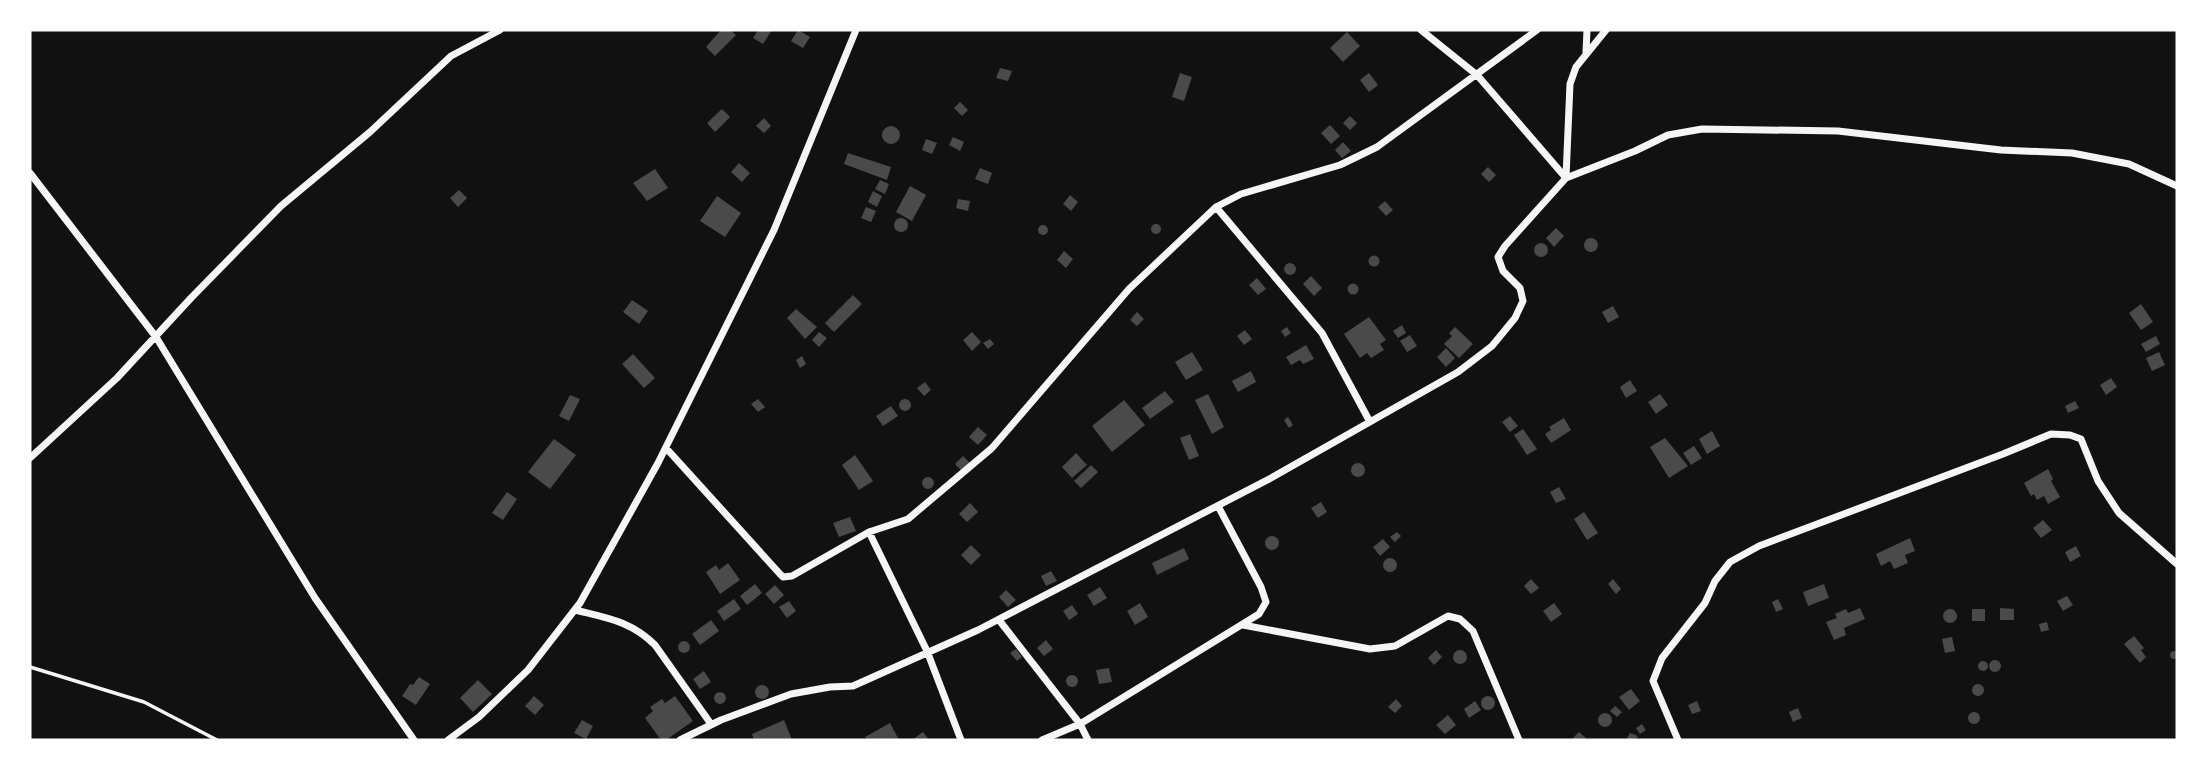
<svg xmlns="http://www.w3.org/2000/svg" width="2207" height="770" viewBox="0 0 2207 770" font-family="'Source Sans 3',sans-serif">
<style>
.building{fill:#4a4a4a}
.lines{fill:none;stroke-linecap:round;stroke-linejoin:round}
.path{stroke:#f5f5f5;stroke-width:3.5}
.minor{stroke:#f5f5f5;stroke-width:7}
</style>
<rect width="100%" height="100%" fill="#111"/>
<path class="building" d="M721,30H730L736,35L715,56L706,47Z
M758,30H772L763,44L753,38Z
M798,30L810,37L803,48L791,41Z
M1347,32L1360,46L1343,62L1330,48Z
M1000,68L1012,71L1008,81L996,78Z
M1180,73L1192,77L1184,101L1172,97Z
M1369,73L1378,85L1369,92L1360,80Z
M960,102L968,110L962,116L954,108Z
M722,109L730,117L715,132L707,123Z
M1350,116L1357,123L1350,130L1343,123Z
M764,118L771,126L764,133L756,126Z
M1330,125L1340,136L1331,144L1321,133Z
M882 135a9 9 0 1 1 18 0a9 9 0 1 1-18 0Z
M953,137L964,142L960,151L949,145Z
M926,139L937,143L932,154L922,150Z
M1343,142L1351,151L1342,158L1335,150Z
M848,153L891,167L887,180L844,164Z
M739,163L750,173L742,182L731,172Z
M1488,167L1496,175L1489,182L1481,174Z
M980,168L992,173L988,184L975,179Z
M655,169L668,188L647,201L633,183Z
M880,180L889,184L885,194L875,189Z
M910,186L926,195L912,221L896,212Z
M459,190L467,198L458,207L450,198Z
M873,191L882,196L877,207L868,202Z
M1070,195L1078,202L1071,211L1063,204Z
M717,196L741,213L725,237L700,221Z
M958,199L970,201L968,211L956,208Z
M1385,201L1393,210L1386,216L1378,207Z
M866,207L876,211L871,222L861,218Z
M894 225a7 7 0 1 1 14 0a7 7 0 1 1-14 0Z
M1151 229a5 5 0 1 1 10 0a5 5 0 1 1-10 0Z
M1038 230a5 5 0 1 1 10 0a5 5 0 1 1-10 0Z
M1556,228L1564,236L1554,247L1546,238Z
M1584 245a7 7 0 1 1 14 0a7 7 0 1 1-14 0Z
M1534 250a7 7 0 1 1 14 0a7 7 0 1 1-14 0Z
M1064,251L1073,259L1066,268L1057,260Z
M1368.5 261a5.5 5.5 0 1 1 11 0a5.5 5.5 0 1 1-11 0Z
M1284 269a6 6 0 1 1 12 0a6 6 0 1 1-12 0Z
M1311,276L1322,288L1314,296L1303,284Z
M1257,278L1266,289L1258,295L1249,285Z
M1347.5 289a5.5 5.5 0 1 1 11 0a5.5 5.5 0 1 1-11 0Z
M853,295L862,304L834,332L825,323Z
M632,300L648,311L639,324L623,312Z
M2141,304L2153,322L2141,330L2129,313Z
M1613,306L1619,317L1608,323L1602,312Z
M796,309L817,327L805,339L787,318Z
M1137,312L1144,319L1137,326L1130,320Z
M1369,317L1386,340L1380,344L1384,350L1371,358L1367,353L1360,358L1344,334Z
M1402,325L1406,333L1398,338L1393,331Z
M1287,327L1291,333L1285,337L1281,331Z
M1455,327L1473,344L1459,358L1444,344L1452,336L1449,333Z
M1245,330L1252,339L1244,345L1237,336Z
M819,332L827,338L819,347L812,340Z
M972,332L981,342L972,351L963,340Z
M1410,335L1417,346L1407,352L1400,341Z
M2156,336L2160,344L2146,352L2141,344Z
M990,339L994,344L988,349L983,343Z
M1306,345L1314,359L1303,364L1300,360L1291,365L1286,357Z
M1446,348L1455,358L1446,367L1437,357Z
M1192,352L1203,370L1186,380L1175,362Z
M2159,352L2165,365L2152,371L2146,358Z
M633,354L655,378L644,388L622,364Z
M802,356L806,364L800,368L796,360Z
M1251,371L1256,382L1238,392L1232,381Z
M2111,378L2117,387L2106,395L2100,385Z
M1630,380L1637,391L1626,398L1620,387Z
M925,382L931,390L924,396L917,388Z
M1165,391L1174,402L1150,419L1142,408Z
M1208,394L1224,427L1212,434L1195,400Z
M1660,394L1668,405L1656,414L1648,402Z
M570,395L580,399L569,421L559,416Z
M899 405a6 6 0 1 1 12 0a6 6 0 1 1-12 0Z
M758,399L765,407L758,412L751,404Z
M1124,400L1145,425L1112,452L1092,426Z
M2075,401L2079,408L2068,413L2065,406Z
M891,406L898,416L883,426L876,416Z
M1510,416L1518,426L1510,432L1502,422Z
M1288,417L1293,425L1289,428L1284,420Z
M1564,418L1571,430L1551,443L1545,434L1551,430L1549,427Z
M978,427L987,435L978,445L969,437Z
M1523,429L1537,449L1527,455L1514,435Z
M1712,431L1720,446L1707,454L1699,439Z
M1190,434L1199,456L1189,460L1180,438Z
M1665,438L1688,466L1669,478L1650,447Z
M554,439L576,455L550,489L528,472Z
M1694,446L1702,458L1691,465L1683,453Z
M1076,453L1087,465L1072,478L1062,467Z
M855,455L873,481L859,490L842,465Z
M963,456L970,463L962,471L955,464Z
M1351 470a7 7 0 1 1 14 0a7 7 0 1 1-14 0Z
M1091,465L1098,472L1081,488L1074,481Z
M2048,469L2053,479L2051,481L2060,497L2048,504L2044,496L2037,500L2034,494L2031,496L2024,483Z
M922 483a6 6 0 1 1 12 0a6 6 0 1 1-12 0Z
M1559,487L1566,499L1556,503L1550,492Z
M507,492L517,499L503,520L492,513Z
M1321,502L1327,512L1318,518L1311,508Z
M970,503L978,512L967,522L959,514Z
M1584,512L1598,533L1587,540L1574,519Z
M850,517L856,531L839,537L833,523Z
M2043,520L2052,530L2041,538L2033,528Z
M1397,532L1401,536L1395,542L1390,537Z
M1265 543a7 7 0 1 1 14 0a7 7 0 1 1-14 0Z
M1910,538L1915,551L1905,555L1908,563L1894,569L1890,561L1881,566L1876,554Z
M1383,539L1390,547L1380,556L1373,547Z
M971,545L981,555L971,565L961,555Z
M2076,546L2081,556L2070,562L2065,552Z
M1184,548L1189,559L1157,575L1152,563Z
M1383 565a7 7 0 1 1 14 0a7 7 0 1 1-14 0Z
M728,563L740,580L720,594L706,572L716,565L719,570Z
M1051,571L1057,581L1046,586L1041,576Z
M1531,579L1539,588L1531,594L1524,586Z
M1613,579L1621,589L1616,594L1608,584Z
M755,584L762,593L747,605L740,596Z
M1824,584L1829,598L1808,606L1803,592Z
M775,585L784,595L774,604L765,594Z
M1100,587L1107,598L1094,606L1087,595Z
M1006,590L1016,600L1008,607L999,597Z
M2067,596L2073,605L2063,611L2057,601Z
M734,599L741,609L724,621L717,611Z
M1778,599L1783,609L1776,612L1772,602Z
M789,601L796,611L787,618L779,607Z
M1140,603L1148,617L1135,625L1127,611Z
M1554,603L1562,614L1551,622L1543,611Z
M1072,605L1078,614L1069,620L1063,611Z
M1860,608L1865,619L1844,628L1846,635L1834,640L1826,622L1837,618L1835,614L1846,609L1848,613Z
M2000,608L2014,609V620H2000Z
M1972,609H1985V621H1972Z
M1943 616a7 7 0 1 1 14 0a7 7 0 1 1-14 0Z
M711,620L719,631L700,645L692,634Z
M2047,622L2049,630L2041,632L2039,624Z
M2134,636L2144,648L2141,650L2146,657L2140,663L2124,644Z
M1952,637L1955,651L1945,653L1942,639Z
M1046,640L1053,649L1044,656L1037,648Z
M678 647a6 6 0 1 1 12 0a6 6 0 1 1-12 0Z
M1016,649L1022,657L1017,661L1010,653Z
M1436,650L1442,657L1434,665L1428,658Z
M1453 657a7 7 0 1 1 14 0a7 7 0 1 1-14 0Z
M2170 655a4 4 0 1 1 8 0a4 4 0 1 1-8 0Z
M1989 666a6 6 0 1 1 12 0a6 6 0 1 1-12 0Z
M1978 666a5 5 0 1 1 10 0a5 5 0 1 1-10 0Z
M1109,668L1112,682L1099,684L1096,670Z
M704,671L711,682L700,689L693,679Z
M1066 681a6 6 0 1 1 12 0a6 6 0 1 1-12 0Z
M419,677L430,684L416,705L402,696L410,684L413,685Z
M478,680L492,694L473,712L460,698Z
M1972 690a6 6 0 1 1 12 0a6 6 0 1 1-12 0Z
M755 692a7 7 0 1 1 14 0a7 7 0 1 1-14 0Z
M1631,689L1640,701L1629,710L1619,697Z
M714 698a6 6 0 1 1 12 0a6 6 0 1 1-12 0Z
M1481 703a7 7 0 1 1 14 0a7 7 0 1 1-14 0Z
M534,696L544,705L535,715L525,706Z
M675,696L693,721L666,740H661L645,718L653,711L650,707L662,699L665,703Z
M1396,699L1402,706L1395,713L1388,707Z
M1475,701L1481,710L1469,718L1464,709Z
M1697,701L1701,711L1692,714L1688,705Z
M1615,706L1622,712L1617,717L1610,711Z
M1798,708L1802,718L1793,722L1789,712Z
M1968 718a6 6 0 1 1 12 0a6 6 0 1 1-12 0Z
M1598 720a7 7 0 1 1 14 0a7 7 0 1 1-14 0Z
M1448,715L1456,725L1445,734L1436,725Z
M582,720L593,726L586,739L574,733Z
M784,720L792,740H754L752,734Z
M890,723L899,740H867L865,737Z
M1642,724L1646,730L1640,734L1636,728Z
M923,732L929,740H912Z
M1579,732L1586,738L1584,740H1571Z
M1630,733L1638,736L1636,740H1626Z"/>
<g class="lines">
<path class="path" d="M30,667L144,702L217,740"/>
<path class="minor" d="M1421,30L1477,75L1566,178
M1586,52L1587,30
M30,173L156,337L315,598L414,740
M1566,177L1570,84L1576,67L1606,30
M1216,207L1322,333L1370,422
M666,448L780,574L783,577L792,576L869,532L908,519L992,448L1129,289L1216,207L1241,194L1340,165L1377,147L1537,30
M30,458L117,378L191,298L281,206L370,132L451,56L500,30
M869,532L927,651L961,740
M575,610C607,618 631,621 655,645L711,724
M999,620L1080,724L1088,740
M1243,625L1370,649L1395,646L1448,616L1460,619L1473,631L1519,740
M448,740L479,717L528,670L580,603L658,463L774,230L856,30
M680,740L721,720L791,694L830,687L853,686L978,630L1271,478L1458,372L1492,346L1515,318L1523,301L1520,288L1503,271L1498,257L1505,246L1566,178L1635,151L1668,135L1702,129L1838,131L2001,150L2072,153L2129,164L2177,186
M1042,740L1080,724L1259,614L1266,602L1261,587L1218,506
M1678,740L1653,681L1662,658L1705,603L1715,581L1730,562L1759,546L2003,454L2051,434L2070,435L2081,439L2098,481L2119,513L2177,564"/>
</g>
<rect width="2207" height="770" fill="none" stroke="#ffffff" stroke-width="63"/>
</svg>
